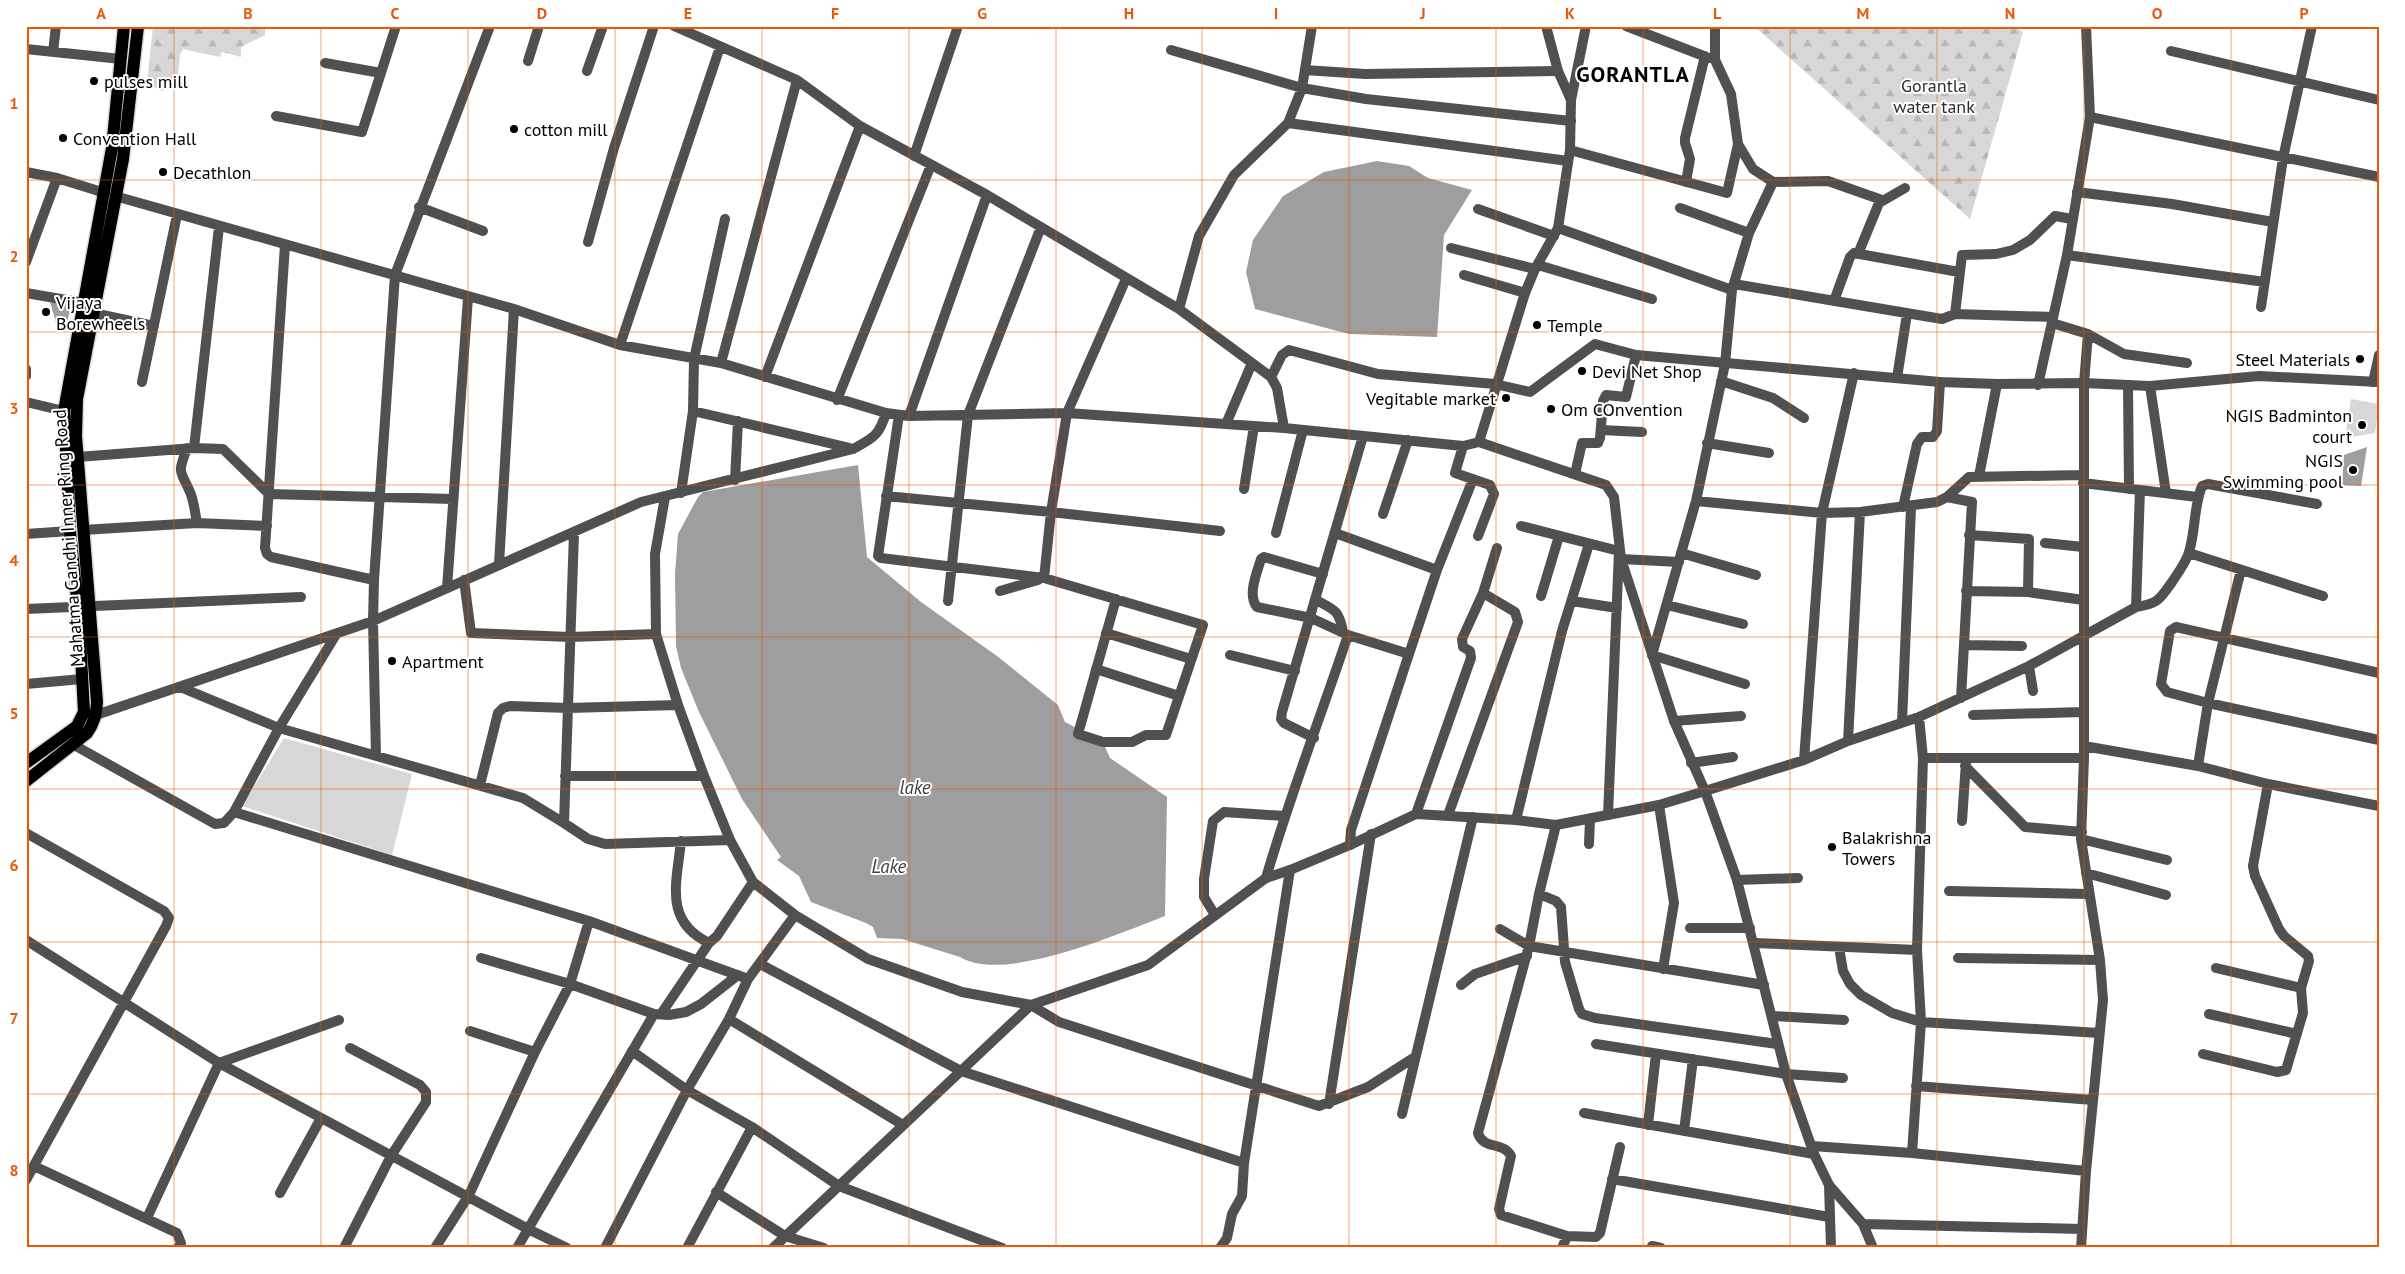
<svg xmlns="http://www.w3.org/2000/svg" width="2405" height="1274" viewBox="0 0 2405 1274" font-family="'PT Sans',sans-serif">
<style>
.green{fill:#d7d7d7}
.forest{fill:url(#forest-firs)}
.water{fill:#9e9e9e}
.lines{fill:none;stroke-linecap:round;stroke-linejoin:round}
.primary-casing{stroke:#dbdbdb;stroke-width:15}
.minor{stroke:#505050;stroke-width:10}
.tertiary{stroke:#505050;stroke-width:10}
.primary{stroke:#000;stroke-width:12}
.grid{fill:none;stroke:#e8590c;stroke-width:1;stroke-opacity:0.55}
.poi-dot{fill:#000;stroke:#fff;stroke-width:2}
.labels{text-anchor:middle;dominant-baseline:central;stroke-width:4;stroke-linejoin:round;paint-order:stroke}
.poi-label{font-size:18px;fill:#000;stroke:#fff;text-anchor:start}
.park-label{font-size:18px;fill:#2e2e2e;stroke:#fff}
.street-label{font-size:18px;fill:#000;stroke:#fff}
.water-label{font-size:19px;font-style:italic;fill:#3f3f3f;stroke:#fff}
.district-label{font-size:22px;font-weight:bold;letter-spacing:1px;fill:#000;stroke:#fff}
.neatline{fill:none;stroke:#e8590c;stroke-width:2}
.grid-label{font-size:16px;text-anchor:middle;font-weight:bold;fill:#e8590c}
</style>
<defs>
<pattern id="forest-firs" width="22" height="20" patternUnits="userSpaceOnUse" patternTransform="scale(1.25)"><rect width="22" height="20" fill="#d7d7d7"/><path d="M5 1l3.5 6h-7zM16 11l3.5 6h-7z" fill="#b7b7b7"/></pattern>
</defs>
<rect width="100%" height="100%" fill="#fff"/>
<path class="green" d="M2351,399L2379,404L2375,433L2345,438Z
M284,738L412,774L392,855L242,806Z"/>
<path class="forest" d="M153,26H265V35L241,47V57L222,52L220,57L183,49L180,55L177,87L161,91L147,83Z
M1754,26H2013L2023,32L1970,219Z"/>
<path class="water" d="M1377,161L1409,166L1428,178L1472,190L1444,235L1437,337L1349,334L1255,309L1246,272L1253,240L1283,196L1324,172Z
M49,298L71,307L66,326L56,323Z
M2367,447L2361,486L2342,485L2344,455Z
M858,465L867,557L921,602L997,656L1058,705L1065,722L1103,742L1110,758L1167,797L1165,916C1120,933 1004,984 960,957L902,939L877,938L873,927L866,923L811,902L799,876L777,860L781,857L742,799L699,712L681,668L676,646L675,574L678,534L698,497L703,492Z"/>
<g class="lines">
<defs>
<path id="primary" d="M26,763L77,726L84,712L79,618L70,531L64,411L112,148L124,26
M26,781L87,733C94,723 96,715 97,702L76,436L77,399L123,159L138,26"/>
</defs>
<use href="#primary" class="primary-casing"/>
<path class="minor" d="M674,26L797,80L860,126L987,195L1179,309L1271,377L1277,388L1284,428
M1626,26L1709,58
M1715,26V60L1731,94L1738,144L1753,169L1773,182L1749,233L1732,290L1725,364L1696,501L1652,655L1745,684
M26,49L121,59
M1171,50L1302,88L1366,99L1571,121
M2171,51L2379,100
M53,52L56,26
M528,61L539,26
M325,63L381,73
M1305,70L1365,74L1558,71
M587,71L603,26
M1571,100L1586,26
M276,116L362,132L396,26
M2090,117L2379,177
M1288,123L1568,161
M1570,150L1727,193L1738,144
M914,156L958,26
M26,172L57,178L105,193
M1686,182L1690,159L1685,143V138L1705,56
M1773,182L1828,181L1882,200
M2077,192L2172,204L2273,222
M115,196L514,309L620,345L721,363L886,413L909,416L1067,413L1284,428L1463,446L1479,442
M419,207L483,231
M1680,208L1749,233
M1478,209L1554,236
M1558,228L1732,290
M588,242L614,148L654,26
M285,245L265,548L267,554L271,557L374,580
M1451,248L1535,269
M1858,254L1879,203L1905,188
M2067,255L2265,282
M26,262L57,178
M1538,265L1652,299
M1464,275L1525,293
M1126,279L1067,413L1051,512L1220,531
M1734,284L1942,319L1955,314L2053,317
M26,293L84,303
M1834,301L1850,257L1854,253L1959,272
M2261,307L2283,158L2312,26
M1179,309L1199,236L1234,175L1288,123L1302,88L1312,26
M93,313L154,326
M1955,314L1962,255L1996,254L2013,250L2030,240L2055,216L2072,219
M2052,323L2088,334L2124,354L2187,363
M620,345L720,47
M721,363L797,80
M26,369V376
M765,377L860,126
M1271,377L1282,355L1289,350L1378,374L1495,384
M1897,378L1907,314
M1721,381L1773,398L1804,418
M142,382L177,215
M2373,382L2379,355
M2128,385L2129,489
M2150,386L2166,493
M837,400L931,165
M26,402L64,411
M693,411L850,448
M899,415L878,556L881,558L1044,578L1203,625L1166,735H1146L1132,742H1103L1078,734L1116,599
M909,416L987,195
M1226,424L1252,363
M1601,430L1642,432
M1707,443L1769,453
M1463,446L1455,473L1490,485L1494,494L1478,536
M187,448C177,475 180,469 190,492C194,501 195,513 197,523
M194,448L219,227
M78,457L194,448L223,449L269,494L453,499
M1575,474L1582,443H1598L1600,438L1603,401L1606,395L1626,397L1636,355
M1979,476L1997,384
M735,480L738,421
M2083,483L2197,497
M1244,489L1254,426
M681,493L693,411L694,359L725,219
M886,496L1051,512L1044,578
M665,497L655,554L656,634L678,705L704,776L730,840L753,882L795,915L868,959L962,992L1031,1005L1059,1022L1319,1106L1368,1087L1415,1057
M1947,497L1972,502L1961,698
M1696,501L1822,513L1860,512L1937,502L1947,497L1969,477L2083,475
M1903,507L1917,444L1922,437H1933L1937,431L1940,382
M1383,514L1408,440
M1521,526L1619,551L1608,815
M83,530L197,523L267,526
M574,533L564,823L588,839L605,844L730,840
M1276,533L1303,430
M1335,533L1437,570
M26,534L70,531
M1969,535L2029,539L2028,592
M2045,543L2083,547
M1681,553L1756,575
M2189,553L2323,596
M1621,559L1679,562
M499,564L514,309
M1323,574L1264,557L1261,559C1257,573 1247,595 1257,607L1311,618L1348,635
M464,580L471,633L570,637L656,634
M447,588L468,298
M1000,591L1038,580
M1966,591L2028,592L2083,600
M1541,596L1559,536
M1316,600C1335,610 1339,610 1343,632
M948,601L968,415L1041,227
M1572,601L1617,608
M1667,605L1743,624
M2136,607L2140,490
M26,609L301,597
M337,633L279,728L234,812L589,921L748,979L729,1019L903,1125
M1106,633L1191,659
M1964,645L2022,646
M1409,654L1437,570L1473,479
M1230,655L1295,671
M2029,666L2033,691
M1096,669L1179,696
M2379,673L2176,627L2170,631L2161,684L2167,692L2208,703L2379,740
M26,684L82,679
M180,687L279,728L523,798L564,823
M96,715L373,621L641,502L853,449C873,438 879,436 886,413
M1973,715L2083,712
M1674,721L1741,716
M1902,722L1911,507
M1314,738L1284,723L1281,719L1282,712L1363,436
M1848,741L1860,512
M74,745L215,824L224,823L234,812
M2084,746L2198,766L2208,703L2241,570
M376,756L373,621L374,580L395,275L490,26
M1923,758H2084
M1804,760L1822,513L1854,373
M1691,763L1733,757
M1965,766L2025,827L2082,832
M2198,766L2268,784L2379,806
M565,776H704
M480,785L498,713L503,708L510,706L568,708L678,705
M1705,791L1804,760L1848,741L1919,717L2029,666L2136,607C2158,604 2160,599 2172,582C2178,573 2184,565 2188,555C2196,533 2193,508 2202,486L2208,484L2317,504
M1659,805L1674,903L1663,969
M1416,814L1471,658L1470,651L1463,647L1462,639L1483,593L1497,548
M1448,815L1518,622L1515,612L1483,593
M1516,820L1562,631L1589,544
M1962,821L1966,762
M1556,825L1539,894L1529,946L1478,1133C1483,1150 1503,1141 1511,1156L1499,1209L1501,1215L1567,1236L1596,1237L1600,1233L1620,1147
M26,833L164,911L169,918L166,926L26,1180
M2081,839L2167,860
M681,841C677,882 663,921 709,943L717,936L753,882
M1589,844L1590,819
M2086,873L2166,895
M1266,878C1290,795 1321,716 1348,635L1409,654L1351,830L1350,845
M1737,880L1798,878
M1949,891L2088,894
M1539,894L1556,901L1561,907L1565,962L1579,1009L1582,1014L1595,1018L1777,1044
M1215,915L1204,897V879L1213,821L1224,812L1284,816
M1690,928H1750
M1500,929L1529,946L1764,985
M26,940L219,1063L528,1229L567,1248
M1754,943L1917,950
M1839,947L1843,971L1850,984L1861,995L1892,1013L1921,1022L2099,1033
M481,958L570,984L654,1014L669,1015L686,1012L701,1004L738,975
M1958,958L2100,960
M760,964L961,1071L1244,1163L1290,870
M2216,968L2301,988
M748,979L795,915
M1461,985L1475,974L1527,956
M661,1014L709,943
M2209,1014L2297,1034
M1772,1016L1844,1020
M729,1019L687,1090L752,1127L839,1186L1002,1248
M470,1031L535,1052
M1596,1044L1786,1074L1843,1078
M2203,1054L2277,1072L2286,1070L2303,1013L2301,988L2309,961L2308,956L2284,936L2279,929L2255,876L2253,866L2268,784
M1916,1086L2093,1100
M1329,1104L1371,834
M1584,1113L1814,1154
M1402,1114L1473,817
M1648,1125L1656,1054
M1684,1131L1693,1059
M1812,1146L1912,1153L2086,1171
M1912,1153L1921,1022L1917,950L1923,758L1919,717
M34,1166L177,1233L181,1243L178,1248
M1612,1179L1829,1217
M1829,1185L1863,1224L1873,1248
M716,1192L785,1236L824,1248
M280,1193L321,1118
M147,1218L219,1063L339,1020
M1863,1224L2082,1229
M1652,1246L1661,1248
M344,1248L391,1156L426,1102V1092L420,1085L350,1048
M435,1248L469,1195L535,1052L570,984L589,921
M517,1248L654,1014
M605,1248L687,1090L632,1051
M687,1248L752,1127
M1220,1248L1227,1238L1232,1214L1242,1196L1244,1163
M1562,1248L1567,1236
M2081,1248L2086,1171L2103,1000L2100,960L2081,839L2084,758V383L2088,334"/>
<path class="tertiary" d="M1546,26L1558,71L1571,100L1570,150L1558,228L1535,269L1525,293L1479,442L1606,485L1614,497L1621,559L1674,721L1705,791L1737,880L1786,1074L1814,1154L1829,1185L1831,1248
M1495,384L1530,392L1595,344L1636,355L1940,382L1997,384L2084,383L2150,386L2259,376L2379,382
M2038,385L2067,255L2090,117L2086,26
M773,1248L1031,1005L1148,965L1266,878L1290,870L1350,845L1416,814L1516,820L1556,825L1659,805L1705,791"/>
<use href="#primary" class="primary"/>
</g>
<path class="grid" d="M174,26V1248M321,26V1248M468,26V1248M615,26V1248M762,26V1248M909,26V1248M1056,26V1248M1202,26V1248M1349,26V1248M1496,26V1248M1643,26V1248M1790,26V1248M1937,26V1248M2084,26V1248M2231,26V1248M26,180H2379M26,332H2379M26,485H2379M26,637H2379M26,789H2379M26,942H2379M26,1094H2379"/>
<g class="poi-dot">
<circle cx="94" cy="81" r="5"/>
<circle cx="514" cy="129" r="5"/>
<circle cx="63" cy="138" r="5"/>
<circle cx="163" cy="172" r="5"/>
<circle cx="46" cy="312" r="5"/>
<circle cx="1537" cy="325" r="5"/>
<circle cx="2360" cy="359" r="5"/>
<circle cx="1582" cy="371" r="5"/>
<circle cx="1506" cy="398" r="5"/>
<circle cx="1551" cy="409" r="5"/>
<circle cx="2362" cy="425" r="5"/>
<circle cx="2353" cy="470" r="5"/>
<circle cx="392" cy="661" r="5"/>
<circle cx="1832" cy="847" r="5"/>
</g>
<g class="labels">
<g class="poi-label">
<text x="104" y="81">pulses mill</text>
<text x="524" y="129">cotton mill</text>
<text x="73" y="138">Convention Hall</text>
<text x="173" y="172">Decathlon</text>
<text x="56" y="302">Vijaya<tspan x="56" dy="21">Borewheels</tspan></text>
<text x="1547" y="325">Temple</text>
<text x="2350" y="359" text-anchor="end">Steel Materials</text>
<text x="1592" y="371">Devi Net Shop</text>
<text x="1496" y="398" text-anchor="end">Vegitable market</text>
<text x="1561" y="409">Om COnvention</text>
<text x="2352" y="415" text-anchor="end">NGIS Badminton<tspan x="2352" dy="21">court</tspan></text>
<text x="2343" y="460" text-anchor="end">NGIS<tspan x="2343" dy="21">Swimming pool</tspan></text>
<text x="402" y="661">Apartment</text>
<text x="1842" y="837">Balakrishna<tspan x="1842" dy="21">Towers</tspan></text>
</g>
<g class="park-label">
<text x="1934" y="85">Gorantla<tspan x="1934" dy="21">water tank</tspan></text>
</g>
<g class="street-label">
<text transform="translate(68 538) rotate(-94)">Mahatma Gandhi Inner Ring Road</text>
</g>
<g class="water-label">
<text x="915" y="787">lake</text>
<text x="889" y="866">Lake</text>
</g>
<g class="district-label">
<text x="1633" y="74">GORANTLA</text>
</g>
</g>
<rect width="2405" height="1274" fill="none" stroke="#ffffff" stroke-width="55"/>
<rect x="28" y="28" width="2350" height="1218" class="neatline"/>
<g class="grid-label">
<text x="101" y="19">A</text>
<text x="248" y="19">B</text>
<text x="395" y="19">C</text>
<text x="542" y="19">D</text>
<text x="688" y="19">E</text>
<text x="835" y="19">F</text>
<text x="982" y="19">G</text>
<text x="1129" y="19">H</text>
<text x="1276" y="19">I</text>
<text x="1423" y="19">J</text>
<text x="1570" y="19">K</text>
<text x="1717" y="19">L</text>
<text x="1863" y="19">M</text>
<text x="2010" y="19">N</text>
<text x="2157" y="19">O</text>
<text x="2304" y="19">P</text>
<text x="14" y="109">1</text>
<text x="14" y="262">2</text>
<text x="14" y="414">3</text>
<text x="14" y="566">4</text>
<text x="14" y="719">5</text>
<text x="14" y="871">6</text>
<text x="14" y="1024">7</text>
<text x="14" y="1176">8</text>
</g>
</svg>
